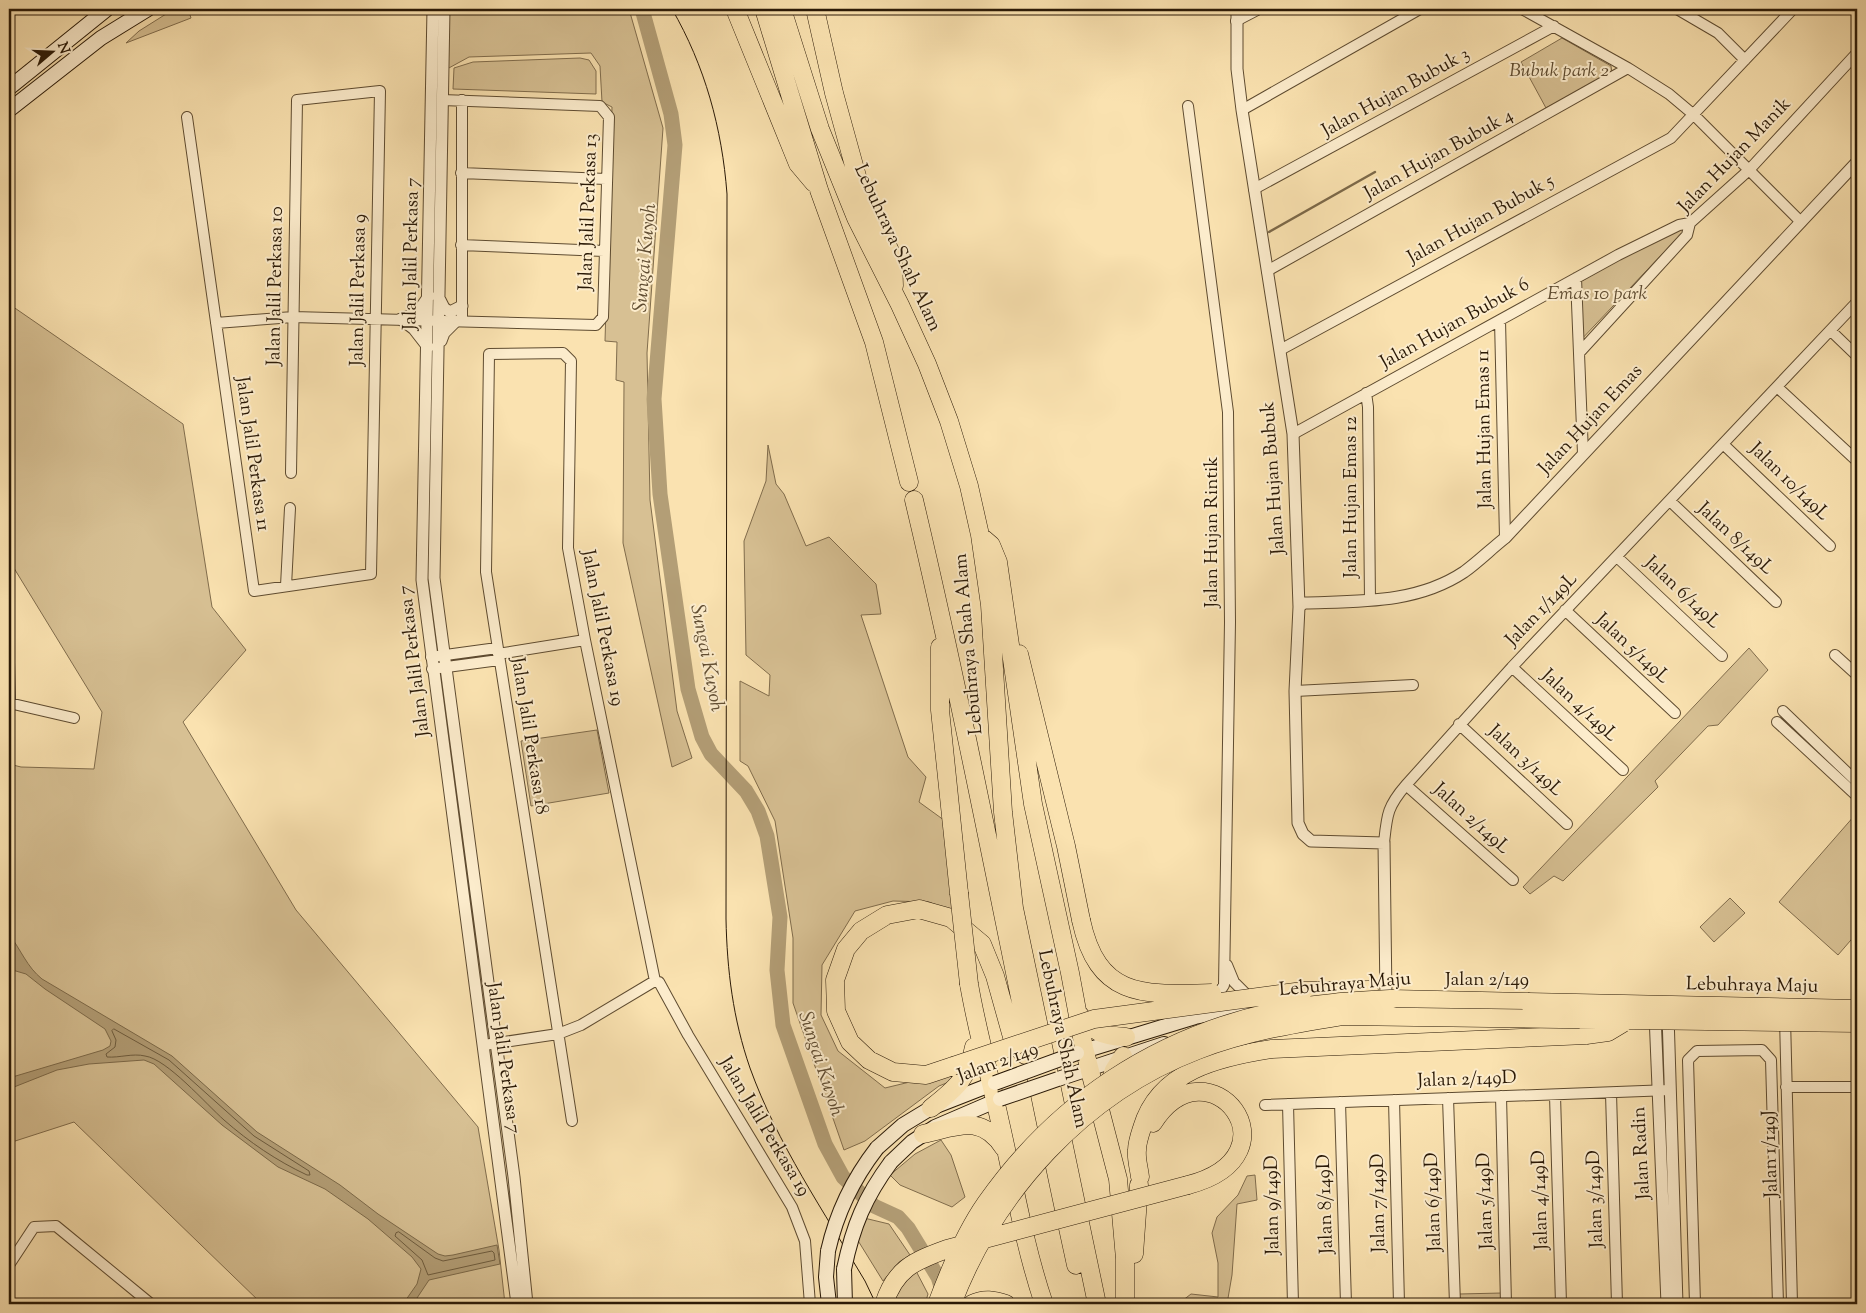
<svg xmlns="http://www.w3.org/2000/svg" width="1866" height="1313" viewBox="0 0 1866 1313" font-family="'Sorts Mill Goudy',serif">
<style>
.green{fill:#d7c093;stroke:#806c4c}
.water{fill:#b39e76;stroke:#7c6949}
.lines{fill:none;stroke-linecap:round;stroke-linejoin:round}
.shore{stroke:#6e5c3e;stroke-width:1}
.stream{stroke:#7c6949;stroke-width:2.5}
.river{stroke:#b39e76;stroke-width:15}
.minor-casing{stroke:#5e4b30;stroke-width:12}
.tertiary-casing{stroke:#5e4b30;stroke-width:13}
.secondary-casing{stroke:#2a1906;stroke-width:16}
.motorway-casing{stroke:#2a1906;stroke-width:19}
.minor{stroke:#fceccc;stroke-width:10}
.tertiary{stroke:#fceccc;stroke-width:11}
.secondary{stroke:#fceccc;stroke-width:14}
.motorway{stroke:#fae2b0;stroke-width:18}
.tram{stroke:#2a1906;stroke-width:1}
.secondary-bridge-casing{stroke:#2a1906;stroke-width:16;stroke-linecap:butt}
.motorway-bridge-casing{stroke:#2a1906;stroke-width:19;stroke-linecap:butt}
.secondary-bridge{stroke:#fceccc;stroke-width:14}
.motorway-bridge{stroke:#fae2b0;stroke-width:18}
.labels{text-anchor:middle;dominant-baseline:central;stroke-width:4;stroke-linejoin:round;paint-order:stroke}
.park-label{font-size:19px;font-style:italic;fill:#5e4b30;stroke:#fceccc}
.street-label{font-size:19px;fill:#2a1906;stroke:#fceccc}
.water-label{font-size:20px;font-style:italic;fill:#614e33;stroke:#fceccc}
</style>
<rect width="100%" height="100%" fill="#fae2b0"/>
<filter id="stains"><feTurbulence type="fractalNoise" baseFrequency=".004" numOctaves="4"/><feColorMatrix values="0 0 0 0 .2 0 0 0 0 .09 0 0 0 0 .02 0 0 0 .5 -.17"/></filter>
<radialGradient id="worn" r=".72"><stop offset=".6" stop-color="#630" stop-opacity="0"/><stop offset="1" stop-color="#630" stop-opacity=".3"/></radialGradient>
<path class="green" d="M174,9H188L191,18L126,43L139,31Z
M448,9H629L663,128L647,353L650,500L677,711L692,758L672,767L623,543L624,382L616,380L617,342L605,341L612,107L602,102L600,66L591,53L469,57L447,69Z
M1562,38L1611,66L1612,73L1546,108L1521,62Z
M580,58L589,60L596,71V94L453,89L454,68L473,62Z
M1700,214L1578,343V283Z
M9,304L183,424L212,607L246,650L183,722L296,910L478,1127L499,1250L505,1304H262L74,1122L9,1143V764L21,767L94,769L102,712L9,560Z
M768,445L776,484L784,494L806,546L829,537L876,584L881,614L861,615L908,757L926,777L919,802L948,823L955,913L929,902L893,901L855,911L822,965L821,1015L838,1051L885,1088L951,1072L954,1080L939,1086L865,1141L844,1150L793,1003V938L775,821L748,766L740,761V681L769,696L770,675L746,655L744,541L766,481Z
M1749,648L1768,670L1718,725L1708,726L1655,781L1658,787L1563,881L1554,876L1530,894L1523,887Z
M597,730L609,793L531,806L521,741Z
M1855,815L1857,817V933L1838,955L1779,902Z
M1730,898L1745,913L1714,942L1700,927Z
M941,1140L951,1155L965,1197L952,1207L900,1185L890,1175L915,1154Z
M1255,1175L1257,1200L1237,1204L1232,1275L1227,1304H1178L1191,1294L1218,1297V1263L1212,1233L1217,1217L1238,1195L1247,1176Z
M864,1218L889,1224L910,1255L899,1262L883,1281L857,1239Z
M915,1269L928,1294L925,1304H897L893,1296Z
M1502,1293L1503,1304H1460L1459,1294Z"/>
<path class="water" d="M9,934C21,950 27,967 42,979L172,1056L257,1132L340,1185L378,1214L438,1254L445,1256L453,1255L497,1245L500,1264L429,1280L413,1304H403L417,1284L421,1269L412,1257L368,1219L325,1189L278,1167L222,1125L154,1064L144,1060L89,1064L57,1070L9,1089V1078L103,1050L110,1046L111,1041L105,1029L45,989L26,974L9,969Z"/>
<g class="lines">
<path class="shore" d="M114,1029L169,1060L254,1136L309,1171L310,1175H307C277,1161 249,1142 224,1120C206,1104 167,1059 145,1056C133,1053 119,1058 107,1057L106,1054L115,1047L116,1040L112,1031Z
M399,1232L435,1258L443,1261L492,1251L494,1253L495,1260L428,1275L422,1260L395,1236L396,1233Z"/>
<path class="stream" d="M1269,232L1375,172"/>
<path class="river" d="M642,9L671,114L675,145L654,399L660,494L688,689L702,737L711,754L746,791L758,811L767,836L780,917L777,970L783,1025L825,1144L843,1177L874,1206L898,1217L908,1228L938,1277L944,1296"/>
<defs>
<path id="minor" d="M1522,9L1628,68L1669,94L1694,115L1801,222
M1677,9L1718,33L1745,60
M1236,21L1259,9
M462,100V321
M1188,106L1228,412L1230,622L1224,985L1213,1002
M1242,110L1420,9
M187,117L254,591L371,574L380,91L297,100L291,473
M461,173L606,179
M1254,189L1554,26
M461,245L604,251
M1267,271L1628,68
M1576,278L1583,454
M1500,320L1505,538
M216,323L293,317L596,325L603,317L609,117L600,106L442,100
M1831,331L1857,356
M1280,350L1671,138L1793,9
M1580,352L1687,235L1690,223L1749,170L1857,53
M1777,387L1857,461
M1366,393L1368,407L1370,600
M1293,434L1618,255L1679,225L1690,223
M1723,444L1830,546
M1670,501L1776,602
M1617,557L1722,656
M286,586L290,508
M1565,610L1675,713
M498,654L585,640
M1835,655L1857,675
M431,657L497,648
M9,662L10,704
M1512,667L1623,770
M432,669L499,660
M1295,691L1413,685
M9,703L74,718
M1783,711L1857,782
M1777,722L1857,796
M1459,724L1567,824
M1406,785L1513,880
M1384,843C1387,815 1387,807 1406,785L1512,667L1857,302
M1227,965L1234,982L1251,999
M1785,1018L1792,1304
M484,1045L558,1034L581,1025L653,982H659L688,1035L792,1207L805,1241L810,1304
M1786,1087H1857
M1611,1093L1617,1304
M1555,1095L1561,1304
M1501,1096L1506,1304
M1448,1098L1455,1304
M1394,1100L1399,1304
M1340,1102L1346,1304
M1288,1104L1293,1304
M1265,1105L1670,1090
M572,1121L486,572L489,354L563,353L571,361L568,548L585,640L655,981
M9,1265L34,1227L56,1226L151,1304
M9,1302L12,1304
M1695,1304L1688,1060L1697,1051L1762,1050L1771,1060L1778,1304"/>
<path id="tertiary" d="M433,9L422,580L517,1304
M444,9L434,578L514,1177L527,1304
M1237,9V69L1242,110L1293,434L1299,607L1295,691L1298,823L1303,834L1311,841L1384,843L1386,998
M440,300L444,308L450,312L462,306
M401,319L414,329L428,347
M401,319L417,313L429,296
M441,341L444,333L456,321
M1299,607L1304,603C1359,601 1416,604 1464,572C1478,562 1491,549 1505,538L1857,162
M1655,1015L1667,1304
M1668,1015L1677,1304"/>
<path id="secondary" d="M9,88L107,9
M9,110L101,38L148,9
M1077,1053L1195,1017L1250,1006
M1058,1079L1164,1044
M877,1148L903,1125L931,1108L995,1083
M891,1162L912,1142L935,1127L1000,1099
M828,1251L826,1277L829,1304
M844,1269L845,1304"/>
<path id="motorway" d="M735,9L798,164L814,183
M764,9L819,190L874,342L909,482
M782,9L820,129L856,218L900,305L927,364L949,421L969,486L980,535L990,605L1003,812L1014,908L1097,1304
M815,9L834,93L858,180L893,258L894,286
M914,500C974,753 1020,1010 1076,1265
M984,539L991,545L998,562L1033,804L1070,973L1084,1048L1118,1179L1125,1259V1304
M940,647V710L959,893
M1019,654L1066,846L1081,920
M969,984C977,1031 990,1076 1000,1122C1014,1183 1024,1245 1044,1304
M1303,991L1369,990
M1392,999L1528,1002
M1078,1013C1092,1032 1103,1036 1126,1037
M953,1066L926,1075L893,1072L869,1060L850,1042L836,1011L835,980L846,949L861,931L887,915L919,909L951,918L982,944L995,976L1014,1044L1025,1055
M1108,1089L1114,1070L1123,1056
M931,1108C956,1088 968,1079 974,1047
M1153,1123C1208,1036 1303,1155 1188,1185
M923,1134C957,1127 981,1113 1004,1148
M1140,1177C1139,1168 1136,1159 1137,1150C1137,1143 1140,1134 1142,1128C1159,1070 1220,1057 1272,1049L1586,1035
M1134,1254L1139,1185
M972,1304C984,1298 994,1300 1006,1304"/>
</defs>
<use href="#minor" class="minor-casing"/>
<use href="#tertiary" class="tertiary-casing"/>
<use href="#secondary" class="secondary-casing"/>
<use href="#motorway" class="motorway-casing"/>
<use href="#minor" class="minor"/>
<use href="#tertiary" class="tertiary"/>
<use href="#secondary" class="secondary"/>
<use href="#motorway" class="motorway"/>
<path class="tram" d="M672,9C705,66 722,128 727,194L726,919C727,970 733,1019 750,1068C777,1143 824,1212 865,1281L876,1304"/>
<defs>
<path id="secondary-bridge" d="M995,1083L1077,1053
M1000,1099L1058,1079
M828,1251C837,1211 853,1179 877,1148
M844,1269C853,1226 865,1197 891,1162"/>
<path id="motorway-bridge" d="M959,893L969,984
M1081,920C1098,999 1143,995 1212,993
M1528,1002L1857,1009
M1586,1035L1608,1032L1623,1023
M953,1066L1094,1019L1303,991
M884,1304C895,1269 914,1261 947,1249L1188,1185
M937,1304C950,1269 965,1233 986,1203C1057,1102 1156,1037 1276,1011C1314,1003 1354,1001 1392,999
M952,1304C995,1191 1083,1094 1198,1050C1244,1032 1293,1024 1342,1016L1857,1023"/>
</defs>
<use href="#secondary-bridge" class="secondary-bridge-casing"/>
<use href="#motorway-bridge" class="motorway-bridge-casing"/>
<use href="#secondary-bridge" class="secondary-bridge"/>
<use href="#motorway-bridge" class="motorway-bridge"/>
</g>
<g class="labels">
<g class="park-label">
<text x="1559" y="71">Bubuk park 2</text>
<text x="1597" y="294">Emas 10 park</text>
</g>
<g class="street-label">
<text transform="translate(1396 93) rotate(-29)">Jalan Hujan Bubuk 3</text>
<text transform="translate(1439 155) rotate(-29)">Jalan Hujan Bubuk 4</text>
<text transform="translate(1735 156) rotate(-46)">Jalan Hujan Manik</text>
<text transform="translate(589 212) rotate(-88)">Jalan Jalil Perkasa 13</text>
<text transform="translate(1481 220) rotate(-29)">Jalan Hujan Bubuk 5</text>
<text transform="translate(897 248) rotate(65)">Lebuhraya Shah Alam</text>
<text transform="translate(412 254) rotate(-89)">Jalan Jalil Perkasa 7</text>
<text transform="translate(276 286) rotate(-89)">Jalan Jalil Perkasa 10</text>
<text transform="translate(359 290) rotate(-89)">Jalan Jalil Perkasa 9</text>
<text transform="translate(1455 324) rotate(-29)">Jalan Hujan Bubuk 6</text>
<text transform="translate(1591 420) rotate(-47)">Jalan Hujan Emas</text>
<text transform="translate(1485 429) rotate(-91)">Jalan Hujan Emas 11</text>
<text transform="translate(252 454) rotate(82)">Jalan Jalil Perkasa 11</text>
<text transform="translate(1274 478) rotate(-94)">Jalan Hujan Bubuk</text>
<text transform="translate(1789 482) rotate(44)">Jalan 10/149L</text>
<text transform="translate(1351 497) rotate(-90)">Jalan Hujan Emas 12</text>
<text transform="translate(1212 532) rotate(-90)">Jalan Hujan Rintik</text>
<text transform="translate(1735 539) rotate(43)">Jalan 8/149L</text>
<text transform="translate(1682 593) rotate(43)">Jalan 6/149L</text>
<text transform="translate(1542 610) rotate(-46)">Jalan 1/149L</text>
<text transform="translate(602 628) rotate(79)">Jalan Jalil Perkasa 19</text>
<text transform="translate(969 644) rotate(-95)">Lebuhraya Shah Alam</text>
<text transform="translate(1632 649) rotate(43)">Jalan 5/149L</text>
<text transform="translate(415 661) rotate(-97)">Jalan Jalil Perkasa 7</text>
<text transform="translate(1579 706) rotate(43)">Jalan 4/149L</text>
<text transform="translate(529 736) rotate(81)">Jalan Jalil Perkasa 18</text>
<text transform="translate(1525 761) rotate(43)">Jalan 3/149L</text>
<text transform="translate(1471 819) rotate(42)">Jalan 2/149L</text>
<text x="1487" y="980">Jalan 2/149</text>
<text transform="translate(1345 985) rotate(-5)">Lebuhraya Maju</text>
<text transform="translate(1752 986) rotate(1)">Lebuhraya Maju</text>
<text transform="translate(1062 1039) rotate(78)">Lebuhraya Shah Alam</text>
<text transform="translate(503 1058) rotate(82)">Jalan Jalil Perkasa 7</text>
<text transform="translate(998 1063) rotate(-20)">Jalan 2/149</text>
<text transform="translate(1467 1080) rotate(-2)">Jalan 2/149D</text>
<text transform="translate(764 1127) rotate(59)">Jalan Jalil Perkasa 19</text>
<text transform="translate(1642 1153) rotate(-93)">Jalan Radin</text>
<text transform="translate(1771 1154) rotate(-92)">Jalan 1/149J</text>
<text transform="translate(1596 1199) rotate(-92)">Jalan 3/149D</text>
<text transform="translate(1541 1200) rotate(-92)">Jalan 4/149D</text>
<text transform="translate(1486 1201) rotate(-92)">Jalan 5/149D</text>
<text transform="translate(1434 1202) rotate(-92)">Jalan 6/149D</text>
<text transform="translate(1379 1203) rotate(-91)">Jalan 7/149D</text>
<text transform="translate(1326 1204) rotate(-92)">Jalan 8/149D</text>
<text transform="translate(1273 1205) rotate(-91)">Jalan 9/149D</text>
</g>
<g class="water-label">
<text transform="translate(646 258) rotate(-85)">Sungai Kuyoh</text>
<text transform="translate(706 658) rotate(79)">Sungai Kuyoh</text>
<text transform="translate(820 1064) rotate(72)">Sungai Kuyoh</text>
</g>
</g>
<rect width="1866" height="1313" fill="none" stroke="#fae2b0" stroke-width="30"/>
<rect x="10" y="10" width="1846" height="1293" fill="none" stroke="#2a1906" stroke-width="2.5"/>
<rect x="15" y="15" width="1836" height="1283" fill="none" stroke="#2a1906"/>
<g transform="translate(52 52) rotate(71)" stroke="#fceccc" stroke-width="4" paint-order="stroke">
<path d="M0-4L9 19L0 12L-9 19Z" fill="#2a1906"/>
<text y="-8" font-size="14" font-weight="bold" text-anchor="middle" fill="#2a1906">N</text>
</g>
<rect width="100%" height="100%" filter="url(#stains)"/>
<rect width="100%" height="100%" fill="url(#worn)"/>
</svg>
